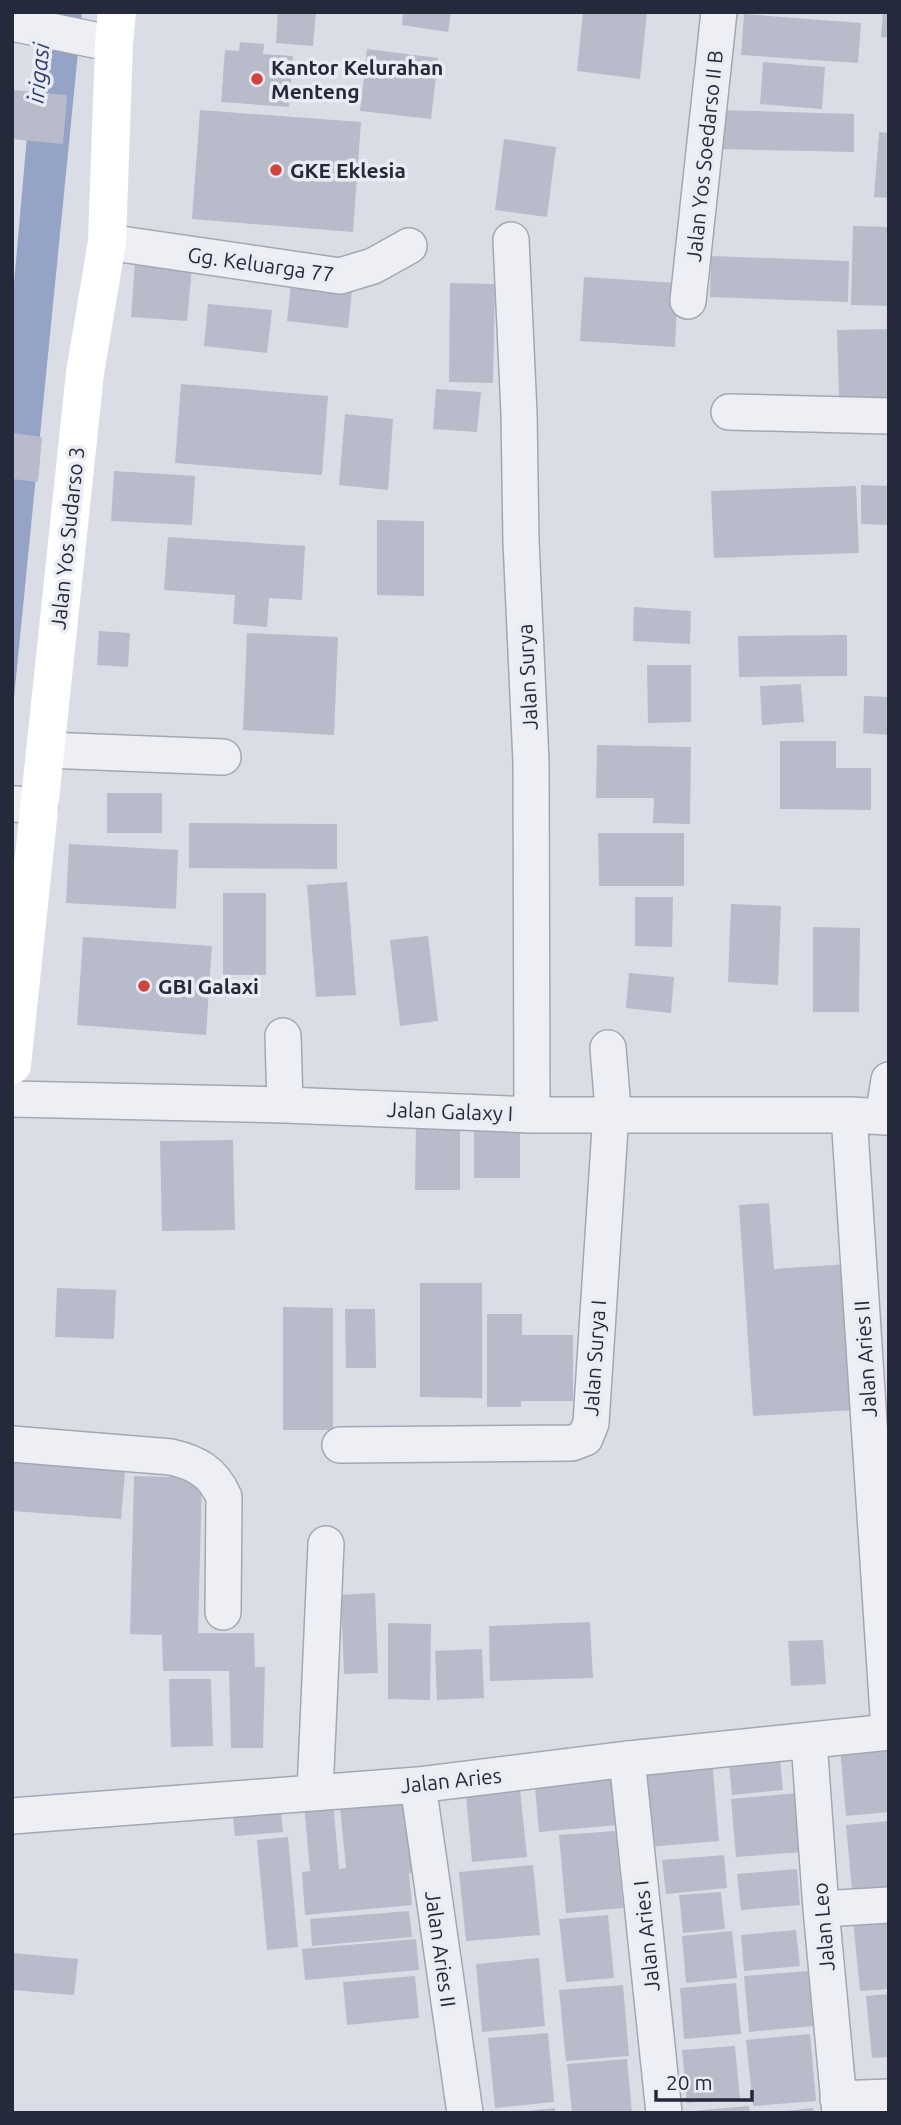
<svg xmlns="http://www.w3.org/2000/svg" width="901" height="2125" viewBox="0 0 901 2125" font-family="Ubuntu,sans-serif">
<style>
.water{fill:#95a3c7}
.building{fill:#b8bbc9}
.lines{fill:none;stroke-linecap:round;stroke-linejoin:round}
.street-casing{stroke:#a4a7b3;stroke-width:38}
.street{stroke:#eeeff4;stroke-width:35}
.secondary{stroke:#fff;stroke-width:38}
.poi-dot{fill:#cf443c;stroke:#eaecf4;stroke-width:2.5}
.labels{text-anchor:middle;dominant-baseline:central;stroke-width:7;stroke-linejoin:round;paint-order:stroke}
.poi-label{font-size:21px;font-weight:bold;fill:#25293c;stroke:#eaecf4;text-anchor:start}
.street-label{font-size:21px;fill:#25293c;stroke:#eaecf4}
.water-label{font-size:23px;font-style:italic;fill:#2f3e70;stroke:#eaecf4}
</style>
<rect width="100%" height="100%" fill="#dbdde6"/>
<path class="water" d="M38,12H82L12,718V306Z"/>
<path class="building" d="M278,12H316L313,46L276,43Z
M403,12H451L448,32L402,25Z
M583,12H647L640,79L577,71Z
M883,12H889V38L881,37Z
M744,14L861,23L858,63L741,55Z
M240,42L264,44L263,54L293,56L289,107L221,102L225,50L239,51Z
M367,49L438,58L431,119L360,111Z
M763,62L825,67L822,109L760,104Z
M12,90L67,95L63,144L12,139Z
M200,110L361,122L353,232L192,219Z
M721,110L854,114V152L720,149Z
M879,132L889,133V198L874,197Z
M504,139L556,147L547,217L495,210Z
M853,226L889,227V306L851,305Z
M711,256L849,261L848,302L710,297Z
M135,261L192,266L187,321L131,317Z
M584,277L678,283L675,347L580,341Z
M450,283L495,284L493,383L449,382Z
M291,284L352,290L348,328L287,321Z
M208,304L272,310L267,353L204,346Z
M889,329V399L839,400L837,330Z
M181,384L328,396L322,475L175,463Z
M436,389L481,392L477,432L433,429Z
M345,414L393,419L388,490L339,485Z
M12,433L42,437L38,482L12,479Z
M114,471L195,476L192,525L111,521Z
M861,485L889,486V525L861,524Z
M856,486L859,553L714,558L711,491Z
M377,520L424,521V596L377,595Z
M168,537L305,546L302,600L269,598L267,627L233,624L235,595L164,590Z
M634,607L691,611L690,644L633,641Z
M99,631L130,633L128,667L97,665Z
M247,633L338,637L334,735L243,730Z
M847,635V676L739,677L738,636Z
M647,665H691V722L648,723Z
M801,684L804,722L762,725L760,686Z
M864,696L889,697V735L863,733Z
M780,741H836V768H871V810L780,809Z
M597,745L691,747L690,824L653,823L654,798H596Z
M107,793H162V833H107Z
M189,823L337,824V869L189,868Z
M598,833H684V886H599Z
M69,844L178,850L176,909L66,903Z
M347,882L356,995L316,997L307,885Z
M223,893H266V975H223Z
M635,897H673L672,947L635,946Z
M731,904L781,906L778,985L728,982Z
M813,927L860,928L859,1012H813Z
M428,936L438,1021L400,1026L390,940Z
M83,937L212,946L206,1035L77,1025Z
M629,973L674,977L671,1013L626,1008Z
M474,1119H520V1178H474Z
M416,1121L460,1122V1190H415Z
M233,1140L235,1230L162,1231L160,1141Z
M769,1203L774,1269L847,1264L856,1410L753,1416L739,1205Z
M420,1283H482V1398L420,1397Z
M57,1288L116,1290L114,1339L55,1337Z
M283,1307L333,1308V1430H283Z
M345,1309H375L376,1368H346Z
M487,1314H522V1335H573V1401H521V1407H487Z
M12,1463L125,1471L121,1519L12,1511Z
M134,1476L202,1478L198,1633H254L255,1667H265L263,1748H231L229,1671H163L162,1635L130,1634Z
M375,1593L378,1673L344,1674L341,1595Z
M590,1622L593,1678L490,1681L489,1626Z
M388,1623L431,1624L430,1700L388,1699Z
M823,1640L826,1684L791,1686L788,1641Z
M482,1649L484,1698L437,1700L435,1651Z
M169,1679H211L213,1746L171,1747Z
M889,1744V1812L846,1816L840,1748Z
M779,1750L783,1790L732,1795L728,1755Z
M712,1759L719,1841L648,1847L641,1765Z
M612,1770L617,1825L539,1832L534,1777Z
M519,1780L527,1857L472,1862L465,1784Z
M407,1792L415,1872L409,1873L412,1905L305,1915L302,1872L310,1871L304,1804L333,1801L339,1869L346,1868L339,1798Z
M798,1793L803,1852L736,1857L731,1799Z
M280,1803L283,1832L235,1836L232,1807Z
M889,1821V1887L852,1890L846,1825Z
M616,1831L623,1908L566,1913L559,1835Z
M288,1837L298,1947L267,1950L257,1840Z
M724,1855L727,1888L666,1894L662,1860Z
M533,1865L540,1935L466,1941L459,1872Z
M797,1869L800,1905L741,1910L737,1874Z
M721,1892L725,1929L683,1933L679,1895Z
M409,1911L412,1937L312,1946L310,1919Z
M608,1915L614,1978L566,1982L559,1919Z
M889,1917V1989L860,1991L853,1920Z
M796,1930L800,1966L744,1971L741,1935Z
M732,1931L737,1978L686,1983L682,1936Z
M416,1939L419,1970L305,1980L302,1949Z
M12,1953L78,1959L74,1995L12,1990Z
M539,1958L545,2026L482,2032L476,1964Z
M808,1971L813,2026L749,2032L744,1976Z
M415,1976L419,2018L347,2025L343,1982Z
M736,1983L741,2034L684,2039L680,1988Z
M623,1985L629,2056L566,2061L559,1990Z
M889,1994V2057L872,2058L866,1996Z
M548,2033L554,2102L495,2108L488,2038Z
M810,2034L816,2101L753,2106L746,2040Z
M735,2046L740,2099L687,2103L682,2050Z
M627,2059L632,2113H572L567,2064Z
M749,2106L750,2113H692V2111Z
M555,2108V2113H527V2111Z
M813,2108L814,2113H784V2111Z"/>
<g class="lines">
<defs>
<path id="street" d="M12,23L114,44
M511,240L519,413L521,541L531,762L532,1115
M107,242L340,276L373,266L409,246
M688,301L719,12
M729,412L889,416
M46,750L223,757
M12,804L40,805
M283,1036L285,1105
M12,1099L285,1105L532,1115H849L889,1117
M849,1115L889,1730
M883,1117L889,1080
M12,1444L171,1457C197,1463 213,1472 224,1497L223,1612
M340,1445L572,1443L585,1438L591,1423L612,1097L608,1048
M809,1741L821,1909L840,2113
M627,1759L664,2113
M418,1785L465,2113
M315,1792L326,1544
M12,1816L418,1785L627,1759L889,1732
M821,1909L889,1905
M838,2099L889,2097"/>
</defs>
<use href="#street" class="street-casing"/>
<use href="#street" class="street"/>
<path class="secondary" d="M12,1065L85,373L107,242L114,44L117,12"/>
</g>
<g class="poi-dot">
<circle cx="257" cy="79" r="7"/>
<circle cx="276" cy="170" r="7"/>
<circle cx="144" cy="986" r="7"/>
</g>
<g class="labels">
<g class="poi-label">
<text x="271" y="67">Kantor Kelurahan<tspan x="271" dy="24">Menteng</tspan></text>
<text x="290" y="170">GKE Eklesia</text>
<text x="158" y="986">GBI Galaxi</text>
</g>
<g class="street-label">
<text transform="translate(704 156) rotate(-84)">Jalan Yos Soedarso II B</text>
<text transform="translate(261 264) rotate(8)">Gg. Keluarga 77</text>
<text transform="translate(67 538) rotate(-84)">Jalan Yos Sudarso 3</text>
<text transform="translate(527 677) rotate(-93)">Jalan Surya</text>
<text transform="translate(450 1111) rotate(2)">Jalan Galaxy I</text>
<text transform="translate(594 1358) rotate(-86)">Jalan Surya I</text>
<text transform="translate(865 1359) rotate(-94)">Jalan Aries II</text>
<text transform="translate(451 1780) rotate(-6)">Jalan Aries</text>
<text transform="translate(823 1927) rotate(-95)">Jalan Leo</text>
<text transform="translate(646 1936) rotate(-96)">Jalan Aries I</text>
<text transform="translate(441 1949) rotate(82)">Jalan Aries II</text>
</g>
<g class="water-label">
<text transform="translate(38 73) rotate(-84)">irigasi</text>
</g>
</g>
<rect width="901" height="2125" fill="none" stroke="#25293c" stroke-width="28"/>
<path d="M656 2090v10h96v-10" fill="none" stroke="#25293c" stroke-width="3.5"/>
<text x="666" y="2090" font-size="21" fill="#25293c" stroke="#eaecf4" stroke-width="5" paint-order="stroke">20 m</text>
</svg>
